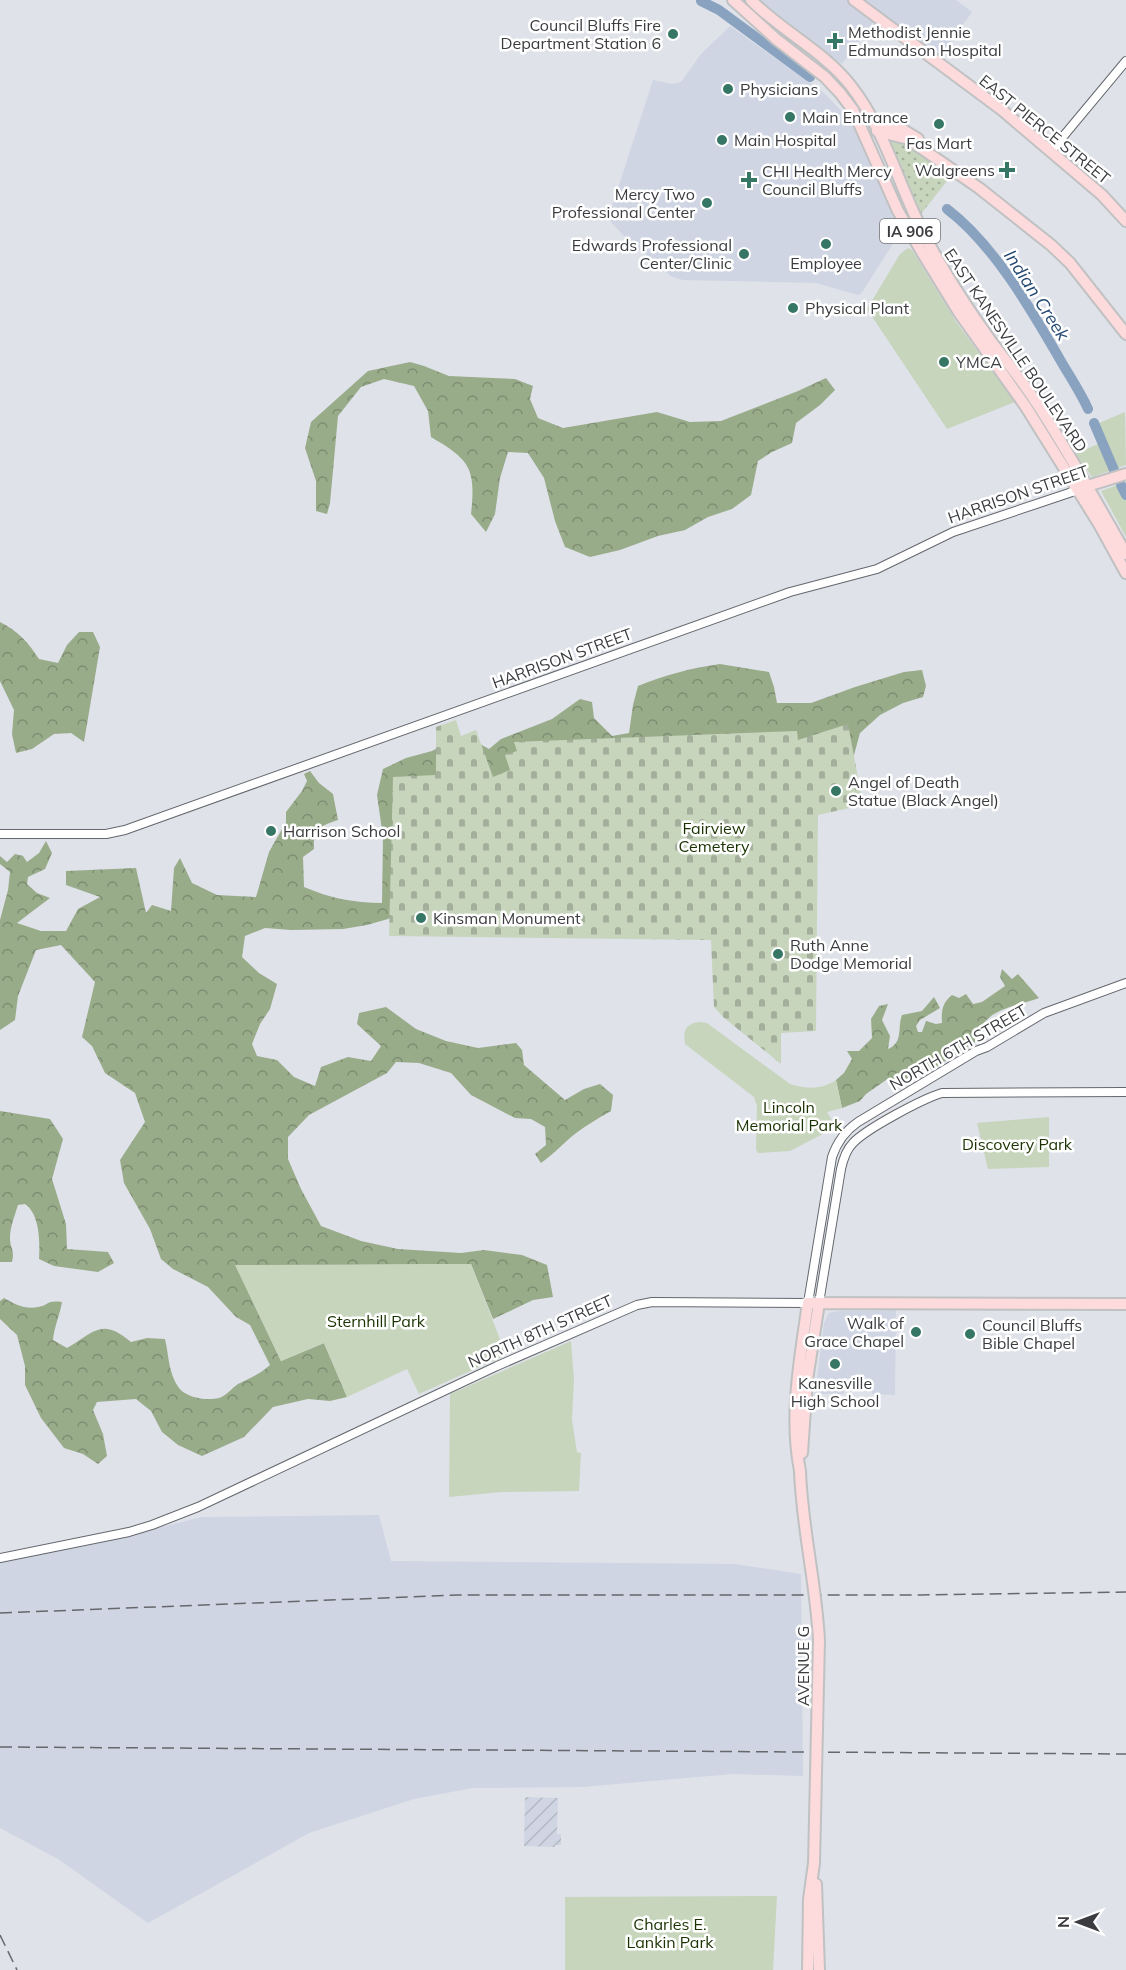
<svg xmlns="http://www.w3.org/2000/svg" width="1126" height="1970" viewBox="0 0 1126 1970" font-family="Mulish,sans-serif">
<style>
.built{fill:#cfd5e2}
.industrial{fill:url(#industrial-furrows)}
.grass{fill:url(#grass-dots)}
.forest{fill:url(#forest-crowns)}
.cemetery{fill:url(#cemetery-stones)}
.park{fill:#c7d5bd}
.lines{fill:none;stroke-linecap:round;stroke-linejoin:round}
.river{stroke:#89a2c0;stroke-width:10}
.minor-casing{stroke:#64676d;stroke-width:10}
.major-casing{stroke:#c0c1c2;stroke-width:14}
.minor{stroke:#fff;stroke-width:8}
.major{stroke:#fddadb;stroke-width:10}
.rail{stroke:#66686c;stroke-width:1.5;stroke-dasharray:12 6;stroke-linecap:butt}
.major-bridge-casing{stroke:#c0c1c2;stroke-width:14;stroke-linecap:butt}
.major-bridge{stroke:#fddadb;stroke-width:10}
.poi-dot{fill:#367664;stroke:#fff;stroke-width:2}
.labels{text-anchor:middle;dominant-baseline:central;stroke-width:5;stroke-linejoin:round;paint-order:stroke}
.shield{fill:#fff;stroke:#767679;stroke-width:1.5}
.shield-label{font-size:15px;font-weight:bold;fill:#3b3c3f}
.poi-label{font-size:16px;fill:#3b3c3f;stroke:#fff;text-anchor:start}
.street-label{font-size:16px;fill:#3b3c3f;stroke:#fff}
.park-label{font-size:16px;fill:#1a3200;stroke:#fff}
.water-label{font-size:18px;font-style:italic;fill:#254973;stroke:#fff}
</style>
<defs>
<pattern id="industrial-furrows" width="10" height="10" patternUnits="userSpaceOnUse" patternTransform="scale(1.5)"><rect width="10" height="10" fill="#cfd5e2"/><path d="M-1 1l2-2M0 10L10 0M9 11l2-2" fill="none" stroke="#b3b8c3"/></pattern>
<pattern id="grass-dots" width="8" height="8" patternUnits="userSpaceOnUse" patternTransform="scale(1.5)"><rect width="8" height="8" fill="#c7d5bd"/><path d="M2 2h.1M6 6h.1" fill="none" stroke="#a3ae9b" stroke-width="1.8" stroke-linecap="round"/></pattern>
<pattern id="forest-crowns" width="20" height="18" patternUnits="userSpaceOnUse" patternTransform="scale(1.5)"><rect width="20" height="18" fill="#99ac8a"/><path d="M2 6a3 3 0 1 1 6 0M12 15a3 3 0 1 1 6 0" fill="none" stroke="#7e8d72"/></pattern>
<pattern id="cemetery-stones" width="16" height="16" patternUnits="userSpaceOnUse" patternTransform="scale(1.5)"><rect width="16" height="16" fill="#c7d5bd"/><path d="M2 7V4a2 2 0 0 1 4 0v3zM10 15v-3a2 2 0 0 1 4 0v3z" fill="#a3ae9b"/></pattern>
</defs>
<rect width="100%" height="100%" fill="#dfe2e9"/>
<path class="built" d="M760,0H956L972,12L940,57L881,12L842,64L790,26Z
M730,26L824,93L848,118L861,142L902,234L894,242L861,294L858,295L816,283L683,280L672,277L630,242L608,219L653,80L672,84L681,82L701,54Z
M896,1310L895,1395L872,1394L871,1379L844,1378V1394H815L824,1323L829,1313L839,1311Z
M379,1515L391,1561L735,1564L801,1574L803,1776L733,1774L582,1787L473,1788L414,1799L309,1833L148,1923L58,1859L0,1828V1561L85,1546L202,1517Z"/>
<path class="industrial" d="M525,1797L558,1798L557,1834H561V1845H555V1847L524,1846Z"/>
<path class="grass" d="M889,137L905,141L947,175V181L921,214H918L886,141Z"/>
<path class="forest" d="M410,362L424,366L449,376L515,379L533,386L530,399L538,418L563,428L657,412L690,422L721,421L798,391L826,378L835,390L820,405L796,423L792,443L772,452L758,461L751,495L732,509L708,517L685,530L658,536L620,550L590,557L565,547L555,521L544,478L528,453L508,452L500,478L495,514L486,532L471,514C476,468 470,460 431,437L428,411L414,386L384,379L361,387L338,416L330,503L327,514L316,511V481L305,448L311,422L368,371Z
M0,622C18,631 28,642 39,659L58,663L67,645L79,632H93L100,647L84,742L71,733L54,734L32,749L16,753L12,734L14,710L0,681Z
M720,664L769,672L774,687L777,703H811L855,687L904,672L922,670L926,686L923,697L903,703L880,715L860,733L851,766L414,902L388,919L367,925L343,929L291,930L265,928L245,936L242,957L259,973L277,984L270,1009L260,1024L252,1044L257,1056L277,1060L294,1077L315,1086L321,1067L348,1057L371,1061L381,1046L357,1024L359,1013L386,1007L416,1029L446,1041L478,1048L516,1043L522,1050L524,1065L565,1100L584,1089L600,1084L613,1095L611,1111C597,1119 583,1127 570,1138C560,1147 552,1155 541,1163L535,1154L546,1145L545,1127L531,1119L515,1118L471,1095L451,1073L419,1063L396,1062L387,1073L309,1115L288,1137V1159L301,1189L321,1226L361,1241L398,1249L461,1253L484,1250L522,1255L547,1265L553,1297L533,1300L493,1319L471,1264L236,1266L281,1361L324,1343L347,1397L330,1401L308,1399L273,1407L244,1437L202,1456L178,1445L162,1432L151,1411L136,1399L97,1402L93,1410L103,1434L107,1456L98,1464L83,1454L64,1448L41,1418L25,1385V1366L17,1335L0,1319V1301L4,1298C14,1304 26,1310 38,1307C50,1305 46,1300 62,1302C60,1315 54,1327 53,1340L67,1348C94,1332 102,1317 131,1342L147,1338L165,1339C169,1355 168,1373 179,1388C187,1398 207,1401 219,1398C226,1396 232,1388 238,1384C250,1378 260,1374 270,1365L250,1325L236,1317L208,1287L173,1269L161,1259L150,1229L124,1183L120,1160L145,1122L135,1093L105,1073L92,1046L82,1037L95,982L61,945L36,950L18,996L15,1020L0,1030V920L8,890L10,872L0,864V856L7,862L15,854L23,856L27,862L39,853L46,841L52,853L45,869L28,877L27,884L37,893L50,898L17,923L41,931H66L78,909L100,897L66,885V871L136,868L146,913L152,905L171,911L174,868L180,858L192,883L217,895L256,897L269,852L286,822V812L302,791L307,781L304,774L310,771L319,783L333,794L338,820C320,826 313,829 314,849L303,857L304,887C330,898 354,903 382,903L383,837L377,795L383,769L406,758L432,751L458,737L471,739L489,749L501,739L552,719L580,699L592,702L594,718L612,736L629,733L633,705L638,686C665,675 691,668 720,664Z
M1002,969L1012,979L1018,974L1039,998C1012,1008 981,1009 977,1041L929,1071L923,1066L915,1070L900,1086L889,1078L866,1094L860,1101L842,1108L836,1080L844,1073L852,1059L847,1051H859L872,1038L871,1019L879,1006L888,1004L882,1020L890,1036L888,1049C904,1042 897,1028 902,1015L922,1011L934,997L940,1008L920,1020L916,1026L918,1032H922L926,1021L936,1024L942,1023C941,1010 943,1002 952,995L959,998L966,994L973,1004L982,1002L1005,986L1000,977Z
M0,1111L50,1119L63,1139L52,1179L66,1224L67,1249L108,1252L114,1263L98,1272L54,1266L39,1259C40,1243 40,1214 25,1204L18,1205C15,1215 10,1227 10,1238C10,1249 15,1249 12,1262H0Z"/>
<path class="cemetery" d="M456,720L461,736L476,730L493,777L510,770L505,755L517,751L514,742L797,731L798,740L848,724L863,805L818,815L816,1031L781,1033V1064L723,1017L714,1007L711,940L389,936L393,777L436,775V727Z"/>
<path class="park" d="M908,248L912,250L957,323L1015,402L947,429L867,309L900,254Z
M1125,412L1126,465L1092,477L1075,454L1098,444L1092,426Z
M1123,483L1126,490V537L1101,491Z
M699,1022L707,1023L790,1084C807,1089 821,1090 836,1080L842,1108L827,1112L836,1127L790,1151L758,1153L756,1149L757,1106L754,1097L685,1044C683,1031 685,1024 699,1022Z
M1049,1117V1167L988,1169L977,1123Z
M471,1264L506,1355L419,1394L407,1369L347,1397L324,1343L281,1361L235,1265Z
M571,1341L574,1379L572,1420L577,1452L581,1453L579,1491L502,1492L449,1497L450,1394Z
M777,1896L773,1970H565V1897Z"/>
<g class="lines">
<path class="river" d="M701,1L719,10L810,77
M947,209C993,244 1029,306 1058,356C1068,374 1080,391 1088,409
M1094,423L1114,470
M1121,485L1126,495"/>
<defs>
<path id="minor" d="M1051,151L1126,61
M0,834H106L125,830L790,592L877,569L953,532L1078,490
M819,1303L841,1169C843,1160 846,1150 853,1143C866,1129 922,1099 942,1093L1126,1092
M0,1558L129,1532L152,1525L198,1507L497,1366L637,1305L652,1302L808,1303L832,1157C837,1142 845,1131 858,1122L976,1051L987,1047L1044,1013L1126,983"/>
<path id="major" d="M733,0L776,39L825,77L840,93L853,110L898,211L923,254L958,311L1026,407L1099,524L1126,573
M751,0C781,31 824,51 851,86C887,132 900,192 929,244C947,277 968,309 990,340C1005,360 1022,380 1036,402C1068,451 1097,503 1126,554
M854,0L1002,110L1102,195L1126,221
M883,127L900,128L918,139
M877,131L908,139L979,188L1051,245L1070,263L1126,334
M1081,488L1126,474
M802,1453L807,1380L819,1303
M800,1471C789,1415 800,1359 808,1303L1126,1304
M816,1884L819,1970
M808,1970L809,1899L814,1863"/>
</defs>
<use href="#minor" class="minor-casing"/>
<use href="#major" class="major-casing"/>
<use href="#minor" class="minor"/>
<use href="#major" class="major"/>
<path class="rail" d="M0,1613L459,1595H921L1126,1592
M0,1747L1126,1754
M0,1935L17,1970"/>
<defs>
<path id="major-bridge" d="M800,1471C802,1528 816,1583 819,1640L814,1863"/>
</defs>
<use href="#major-bridge" class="major-bridge-casing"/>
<use href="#major-bridge" class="major-bridge"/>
</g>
<g class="poi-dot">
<circle cx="673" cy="34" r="6"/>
<path d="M832 32h6v6h6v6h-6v6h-6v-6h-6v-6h6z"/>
<circle cx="728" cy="89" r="6"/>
<circle cx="790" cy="117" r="6"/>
<circle cx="939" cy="124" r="6"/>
<circle cx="722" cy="140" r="6"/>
<path d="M1004 161h6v6h6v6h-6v6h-6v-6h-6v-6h6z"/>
<path d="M746 171h6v6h6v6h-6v6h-6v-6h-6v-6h6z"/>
<circle cx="707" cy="203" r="6"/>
<circle cx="826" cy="244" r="6"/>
<circle cx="744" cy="254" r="6"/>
<circle cx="793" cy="308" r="6"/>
<circle cx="944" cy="362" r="6"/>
<circle cx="836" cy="791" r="6"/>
<circle cx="271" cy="831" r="6"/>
<circle cx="421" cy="918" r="6"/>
<circle cx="778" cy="954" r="6"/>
<circle cx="916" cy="1332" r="6"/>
<circle cx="970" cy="1334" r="6"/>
<circle cx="835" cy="1364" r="6"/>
</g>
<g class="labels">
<rect class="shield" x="880" y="219" width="60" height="24" rx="4.5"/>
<g class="shield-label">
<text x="910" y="231">IA 906</text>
</g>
<g class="poi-label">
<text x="661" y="25" text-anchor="end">Council Bluffs Fire<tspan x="661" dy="18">Department Station 6</tspan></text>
<text x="848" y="32">Methodist Jennie<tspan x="848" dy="18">Edmundson Hospital</tspan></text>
<text x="740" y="89">Physicians</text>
<text x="802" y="117">Main Entrance</text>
<text x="734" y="140">Main Hospital</text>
<text x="939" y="143" text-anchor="middle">Fas Mart</text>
<text x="995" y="170" text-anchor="end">Walgreens</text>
<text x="762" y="171">CHI Health Mercy<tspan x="762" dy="18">Council Bluffs</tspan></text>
<text x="695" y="194" text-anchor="end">Mercy Two<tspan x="695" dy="18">Professional Center</tspan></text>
<text x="732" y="245" text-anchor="end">Edwards Professional<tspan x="732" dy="18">Center/Clinic</tspan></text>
<text x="826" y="263" text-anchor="middle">Employee</text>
<text x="805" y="308">Physical Plant</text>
<text x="956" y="362">YMCA</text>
<text x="848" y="782">Angel of Death<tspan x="848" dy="18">Statue (Black Angel)</tspan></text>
<text x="283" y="831">Harrison School</text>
<text x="433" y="918">Kinsman Monument</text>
<text x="790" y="945">Ruth Anne<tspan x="790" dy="18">Dodge Memorial</tspan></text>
<text x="904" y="1323" text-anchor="end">Walk of<tspan x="904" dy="18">Grace Chapel</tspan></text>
<text x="982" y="1325">Council Bluffs<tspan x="982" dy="18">Bible Chapel</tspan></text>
<text x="835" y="1383" text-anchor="middle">Kanesville<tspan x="835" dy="18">High School</tspan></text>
</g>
<g class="street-label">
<text transform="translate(1045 129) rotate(39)">EAST PIERCE STREET</text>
<text transform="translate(1016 350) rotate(56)">EAST KANESVILLE BOULEVARD</text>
<text transform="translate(1018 494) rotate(-19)">HARRISON STREET</text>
<text transform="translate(562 658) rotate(-20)">HARRISON STREET</text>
<text transform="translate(958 1047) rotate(-30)">NORTH 6TH STREET</text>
<text transform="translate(540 1331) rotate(-24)">NORTH 8TH STREET</text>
<text transform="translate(803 1666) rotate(-90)">AVENUE G</text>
</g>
<g class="park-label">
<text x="714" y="828">Fairview<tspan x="714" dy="18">Cemetery</tspan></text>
<text x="789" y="1107">Lincoln<tspan x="789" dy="18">Memorial Park</tspan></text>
<text x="1017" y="1144">Discovery Park</text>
<text x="376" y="1321">Sternhill Park</text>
<text x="670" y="1924">Charles E.<tspan x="670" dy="18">Lankin Park</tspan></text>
</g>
<g class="water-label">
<text transform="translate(1037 295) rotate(57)">Indian Creek</text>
</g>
</g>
<g transform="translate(1078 1922) rotate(270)" stroke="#ffffff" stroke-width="4.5" paint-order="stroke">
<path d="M0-4.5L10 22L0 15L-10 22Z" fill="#3b3c3f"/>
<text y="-9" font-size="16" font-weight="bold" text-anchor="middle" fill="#3b3c3f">N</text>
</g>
</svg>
